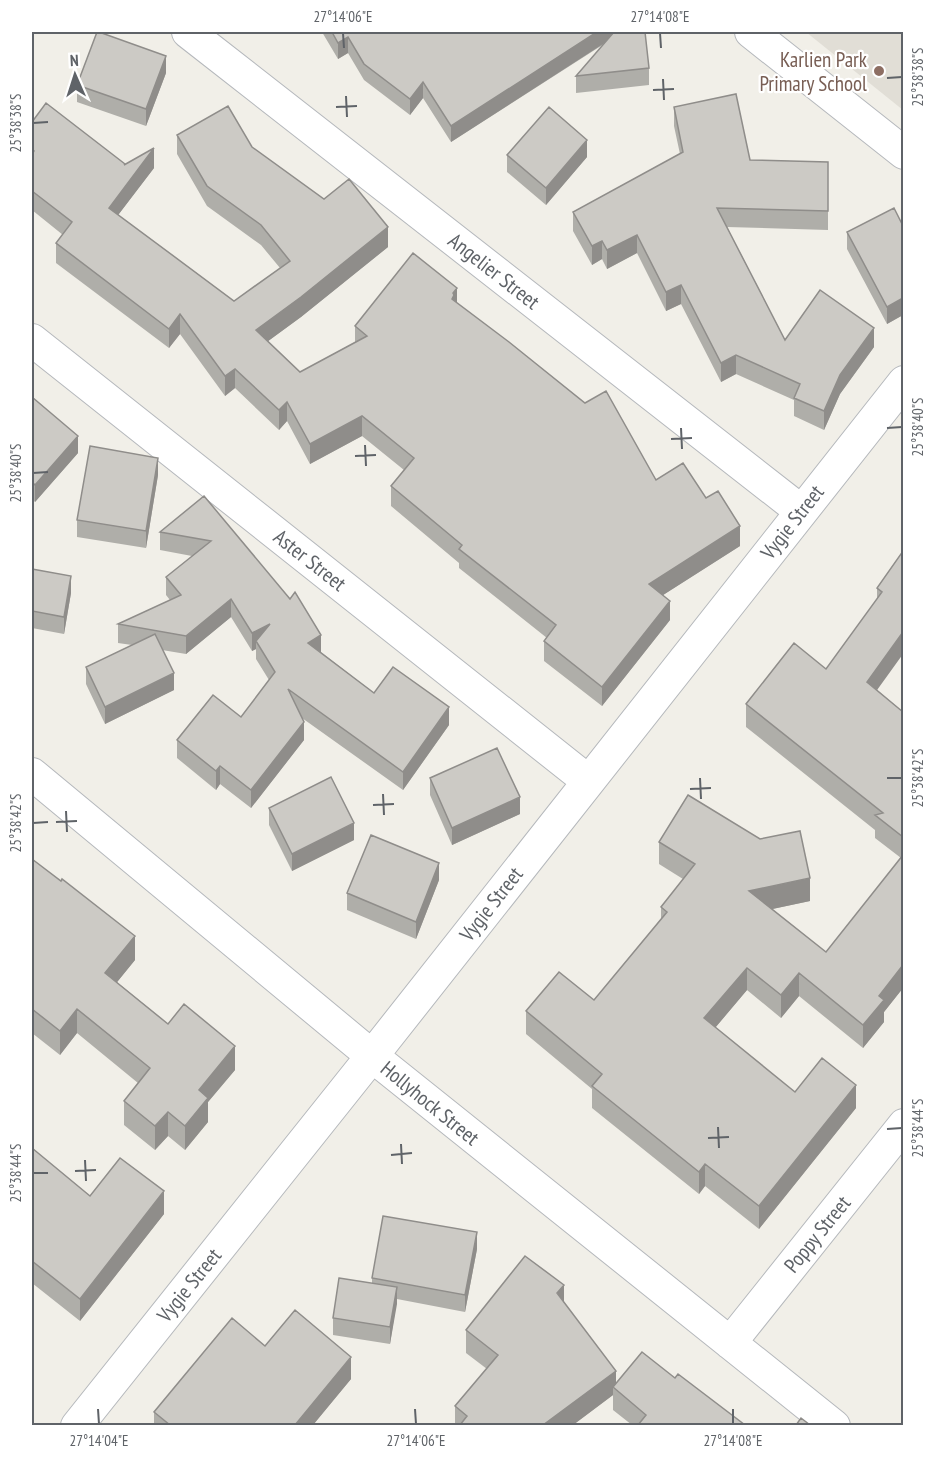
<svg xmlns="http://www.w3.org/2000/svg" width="935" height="1457" viewBox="0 0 935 1457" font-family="'PT Sans Narrow',sans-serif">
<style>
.education{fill:#e1ded6}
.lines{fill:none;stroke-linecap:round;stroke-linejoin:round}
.minor-casing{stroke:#b5b8bc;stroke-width:34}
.minor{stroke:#fff;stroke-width:32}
.wall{fill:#afaea9}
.shaded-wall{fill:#8f8d8a}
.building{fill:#cccac5;stroke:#8f8d8a;stroke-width:1.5}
.ticks{fill:none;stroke:#5f6368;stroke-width:2}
.education-dot{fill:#8d6e63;stroke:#fff;stroke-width:2}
.labels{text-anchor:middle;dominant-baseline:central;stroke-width:4.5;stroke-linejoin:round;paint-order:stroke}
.education-label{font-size:21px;fill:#785e54;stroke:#fff;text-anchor:end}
.street-label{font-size:21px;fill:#5f6368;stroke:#fff}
.neatline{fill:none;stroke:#5f6368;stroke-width:2}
.ticks-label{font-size:15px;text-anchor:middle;fill:#5f6368}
</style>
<rect width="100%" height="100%" fill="#f1efe8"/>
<path class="education" d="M806,32H903V110Z"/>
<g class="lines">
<defs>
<path id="minor" d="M188,32L801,511
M751,32L904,153
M32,340L588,781
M32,774L372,1056L834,1426
M730,1343L904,1125
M77,1426L372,1056L904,382"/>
</defs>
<use href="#minor" class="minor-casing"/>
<use href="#minor" class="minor"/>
</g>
<path class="wall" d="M322,32H645L649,68V85L576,93V76L604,44L451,142L423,98L410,115L364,80L348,53L338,59Z
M166,73L146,126L77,102V85Z
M674,107L750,160L828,162V230L727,227L785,340L874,347L840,394L824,430L794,416V400L736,374L721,382L681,304L666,311L637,253L607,269L602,259L592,265L573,231V212L680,154L674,126Z
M32,122L125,165L154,168L118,215L234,301L280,268L261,245L207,206L177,154V135L252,147L388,247L301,317L268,341L300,372L355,342V326L457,304L656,480L706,498L740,546L663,595L670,620L602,706L544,661V641L547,638L459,568V563L391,506V486L404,470L362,436L310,464L287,421L279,430L235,388L225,396L180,334L169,348L56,263V243L63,235L32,210Z
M507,155L587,157L546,205L507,172Z
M903,226V315L887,324L847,249V232Z
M32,397L78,453L35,502L32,499Z
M158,475L146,548L77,537V520Z
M204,496L321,652L374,693L449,725L403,790L302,718L304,740L251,808L220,784L216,790L177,758V740L241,717L269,680L256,659V649L252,651L231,617L186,654L162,650L174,690L105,724L86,684V667L132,645L118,643V624L170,600L166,595V577L192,556L160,550V532Z
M903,551L877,690L903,712V988L884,1012V1022L863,1048L799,996L781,1018L747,990L715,1028L795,1092L856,1108L759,1229L705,1186L699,1194L592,1108V1089L526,1034V1011L594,1000L661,919V907L683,879L659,864V842L810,901L772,909L826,952L901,858L875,838V830L746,727V704L826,669L877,600V588Z
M32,569L71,593L64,634L32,628Z
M430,778L520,814L452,845L430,795Z
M269,808L354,840L292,871L269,825Z
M32,859L135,960L117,982L168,1024L235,1070L208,1102V1122L185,1150L168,1136L155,1150L124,1125V1101L138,1083L77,1033L60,1055L32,1033Z
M439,880L416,939L347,910V893Z
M32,1148L90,1196L164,1214L80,1321L32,1283Z
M477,1249L465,1312L397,1299L390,1344L333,1335V1318L372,1283V1278Z
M564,1302L616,1384L675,1378L745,1425H632L613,1410V1395L573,1425H455V1406L487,1369L466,1353V1330Z
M265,1346L351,1379L313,1425H154V1412Z"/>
<path class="shaded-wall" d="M597,32H620V33L451,142V126Z
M348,37V53L338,59V43Z
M166,56V73L146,126V109Z
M423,82V98L410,115V99Z
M587,140V157L546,205V188Z
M154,148V168L109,227V208Z
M388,227V247L301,317L256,350V330Z
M637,235V253L607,269V250Z
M602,241V259L592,265V246Z
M681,285V304L666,311V292Z
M457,288V308L452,299L453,293Z
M903,298V315L887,324V307Z
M180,314V334L169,348V329Z
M874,328V347L840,394L824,430V411L840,375Z
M736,355V374L721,382V363Z
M235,369V388L225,396V376Z
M287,402V421L279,430V410Z
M362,416V436L310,464V444Z
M78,436V453L35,502V485Z
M158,458V475L146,548V531Z
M740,526V546L649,604V584Z
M71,576V593L64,634V617Z
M231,599V617L186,654V636Z
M670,601V620L602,706V687Z
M270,624L256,641V649L252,651V633Z
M903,632V654L867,704V682Z
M321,635V654L308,643Z
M174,673V690L105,724V707Z
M449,707V725L403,790V772Z
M304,722V740L251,808V790Z
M220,766V784L216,790V771Z
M520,797V814L452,845V828Z
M354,823V840L292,871V854Z
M439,863V880L416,939V922Z
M810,878V901L749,914V891Z
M135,936V960L105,997V973Z
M903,965V988L884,1012V1022L863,1048V1025L879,996Z
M747,968V990L704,1041V1018Z
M799,973V996L781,1018V995Z
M77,1009V1033L60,1055V1031Z
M235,1046V1070L208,1102V1122L185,1150V1126L199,1090Z
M856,1085V1108L759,1229V1206Z
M168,1112V1136L155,1150V1126Z
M705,1164V1186L699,1194V1172Z
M164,1191V1214L80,1321V1299Z
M477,1232V1249L465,1312V1295Z
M564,1285V1308L557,1293Z
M397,1287V1304L390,1344V1327Z
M351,1357V1379L313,1425H295Z
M616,1371V1389L613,1387V1395L573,1425H543Z"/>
<path class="building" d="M97,32H99L166,56L146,109L77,85Z
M332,32H597L451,126L423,82L410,99L364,64L348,37L338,43Z
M614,32H645L649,68L576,76Z
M736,94L750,160L828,162V211L717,208L785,340L820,290L874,328L840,375L824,411L794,398L800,384L736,355L721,363L681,285L666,292L637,235L607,250L602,241L592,246L573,212L683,152L674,107Z
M46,103L125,164L124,165L154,148L109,208L234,301L290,261L261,225L207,186L177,135L228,106L252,147L324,199L349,179L388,227L301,297L256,330L300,372L367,336L355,326L413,253L457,288L453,293L454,295L452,299L509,342L585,403L606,391L656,480L683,463L706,498L718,491L740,526L649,584L670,601L602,687L544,641L556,625L459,549L462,545L391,486L414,458L362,416L310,444L287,402L279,410L235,369L225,376L180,314L169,329L56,243L72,222L32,191V155L34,151L32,149V122Z
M549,107L587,140L546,188L507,155Z
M894,208L903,226V298L887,307L847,232Z
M32,397L78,436L35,485L32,482Z
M90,446L158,458L146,531L77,520Z
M204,496L290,599L295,592L321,635L308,643L374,693L393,667L449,707L403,772L288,689L304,722L251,790L220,766L216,771L177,740L213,695L241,717L275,672L256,641L270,624L252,633L231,599L186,636L118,624L181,595L166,577L211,541L160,532Z
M903,551V632L867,682L903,712V837L875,815L883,813L746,704L794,643L826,669L882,592L877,588Z
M32,569L71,576L64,617L32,611Z
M155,634L174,673L105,707L86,667Z
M497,748L520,797L452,828L430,778Z
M331,777L354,823L292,854L269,808Z
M688,795L760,839L800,831L810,878L749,891L826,952L903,855V965L879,996L884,1000L863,1025L799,973L781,995L747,968L704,1018L795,1092L822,1058L856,1085L759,1206L705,1164L699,1172L592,1086L602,1074L526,1011L559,972L594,1000L667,912L661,907L695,864L659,842Z
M371,835L439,863L416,922L347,893Z
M32,859L61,881L62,879L135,936L105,973L168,1024L184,1004L235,1046L199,1090L208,1098L185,1126L168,1112L155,1126L124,1101L150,1068L77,1009L60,1031L32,1009Z
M32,1148L90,1196L120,1158L164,1191L80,1299L32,1261Z
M383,1216L477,1232L465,1295L372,1278Z
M525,1256L564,1285L557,1293L616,1371L543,1425H460L467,1416L455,1406L498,1355L466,1330Z
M339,1278L397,1287L390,1327L333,1318Z
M295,1310L351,1357L295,1425H170L154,1412L232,1318L265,1346Z
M642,1352L675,1378L678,1374L745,1425H638L646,1415L613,1387Z
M801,1418L810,1425H796Z"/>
<path class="ticks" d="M343,33L344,48M660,33L661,48M887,78L902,77M663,79L664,100M653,90L674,89M346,96L347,117M336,107L357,106M33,123L48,122M681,428L682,449M887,428L902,427M671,439L692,438M365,445L366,466M355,456L376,455M33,473L48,472M700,778L701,799M887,778H902M690,789L711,788M383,794L384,815M373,805L394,804M66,811L67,832M56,822L77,821M33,823L48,822M718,1127L719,1148M887,1129L902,1128M708,1138L729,1137M401,1144L402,1164M391,1155L412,1153M85,1160L86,1181M75,1171L96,1170M33,1173H48M98,1409L99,1424M415,1409L416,1424M733,1409V1424"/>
<circle class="education-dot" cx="879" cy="71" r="6"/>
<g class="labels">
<g class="education-label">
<text x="867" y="59">Karlien Park<tspan x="867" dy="24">Primary School</tspan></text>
</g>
<g class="street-label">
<text transform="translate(494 271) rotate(38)">Angelier Street</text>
<text transform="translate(792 522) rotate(-52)">Vygie Street</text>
<text transform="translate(310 560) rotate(38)">Aster Street</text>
<text transform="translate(491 904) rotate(-52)">Vygie Street</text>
<text transform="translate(430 1103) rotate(39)">Hollyhock Street</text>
<text transform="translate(817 1234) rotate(-51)">Poppy Street</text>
<text transform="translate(189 1285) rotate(-51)">Vygie Street</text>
</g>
</g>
<rect width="935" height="1457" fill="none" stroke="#ffffff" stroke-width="66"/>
<g transform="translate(75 75) rotate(357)" stroke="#ffffff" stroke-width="4.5" paint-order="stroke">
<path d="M0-4.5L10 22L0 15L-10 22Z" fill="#5f6368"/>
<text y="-9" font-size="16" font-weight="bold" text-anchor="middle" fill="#5f6368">N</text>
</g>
<rect x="33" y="33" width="869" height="1391" class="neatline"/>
<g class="ticks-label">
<text x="343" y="22">27°14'06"E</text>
<text x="660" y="22">27°14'08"E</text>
<text transform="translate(918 77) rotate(-90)" y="5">25°38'38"S</text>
<text transform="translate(16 123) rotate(-90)" y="5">25°38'38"S</text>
<text transform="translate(918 427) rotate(-90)" y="5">25°38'40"S</text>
<text transform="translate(16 473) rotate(-90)" y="5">25°38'40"S</text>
<text transform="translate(918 778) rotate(-90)" y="5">25°38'42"S</text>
<text transform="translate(16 823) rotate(-90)" y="5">25°38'42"S</text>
<text transform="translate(918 1128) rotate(-90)" y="5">25°38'44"S</text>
<text transform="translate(16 1173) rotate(-90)" y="5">25°38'44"S</text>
<text x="99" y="1446">27°14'04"E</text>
<text x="416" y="1446">27°14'06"E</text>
<text x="733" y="1446">27°14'08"E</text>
</g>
</svg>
